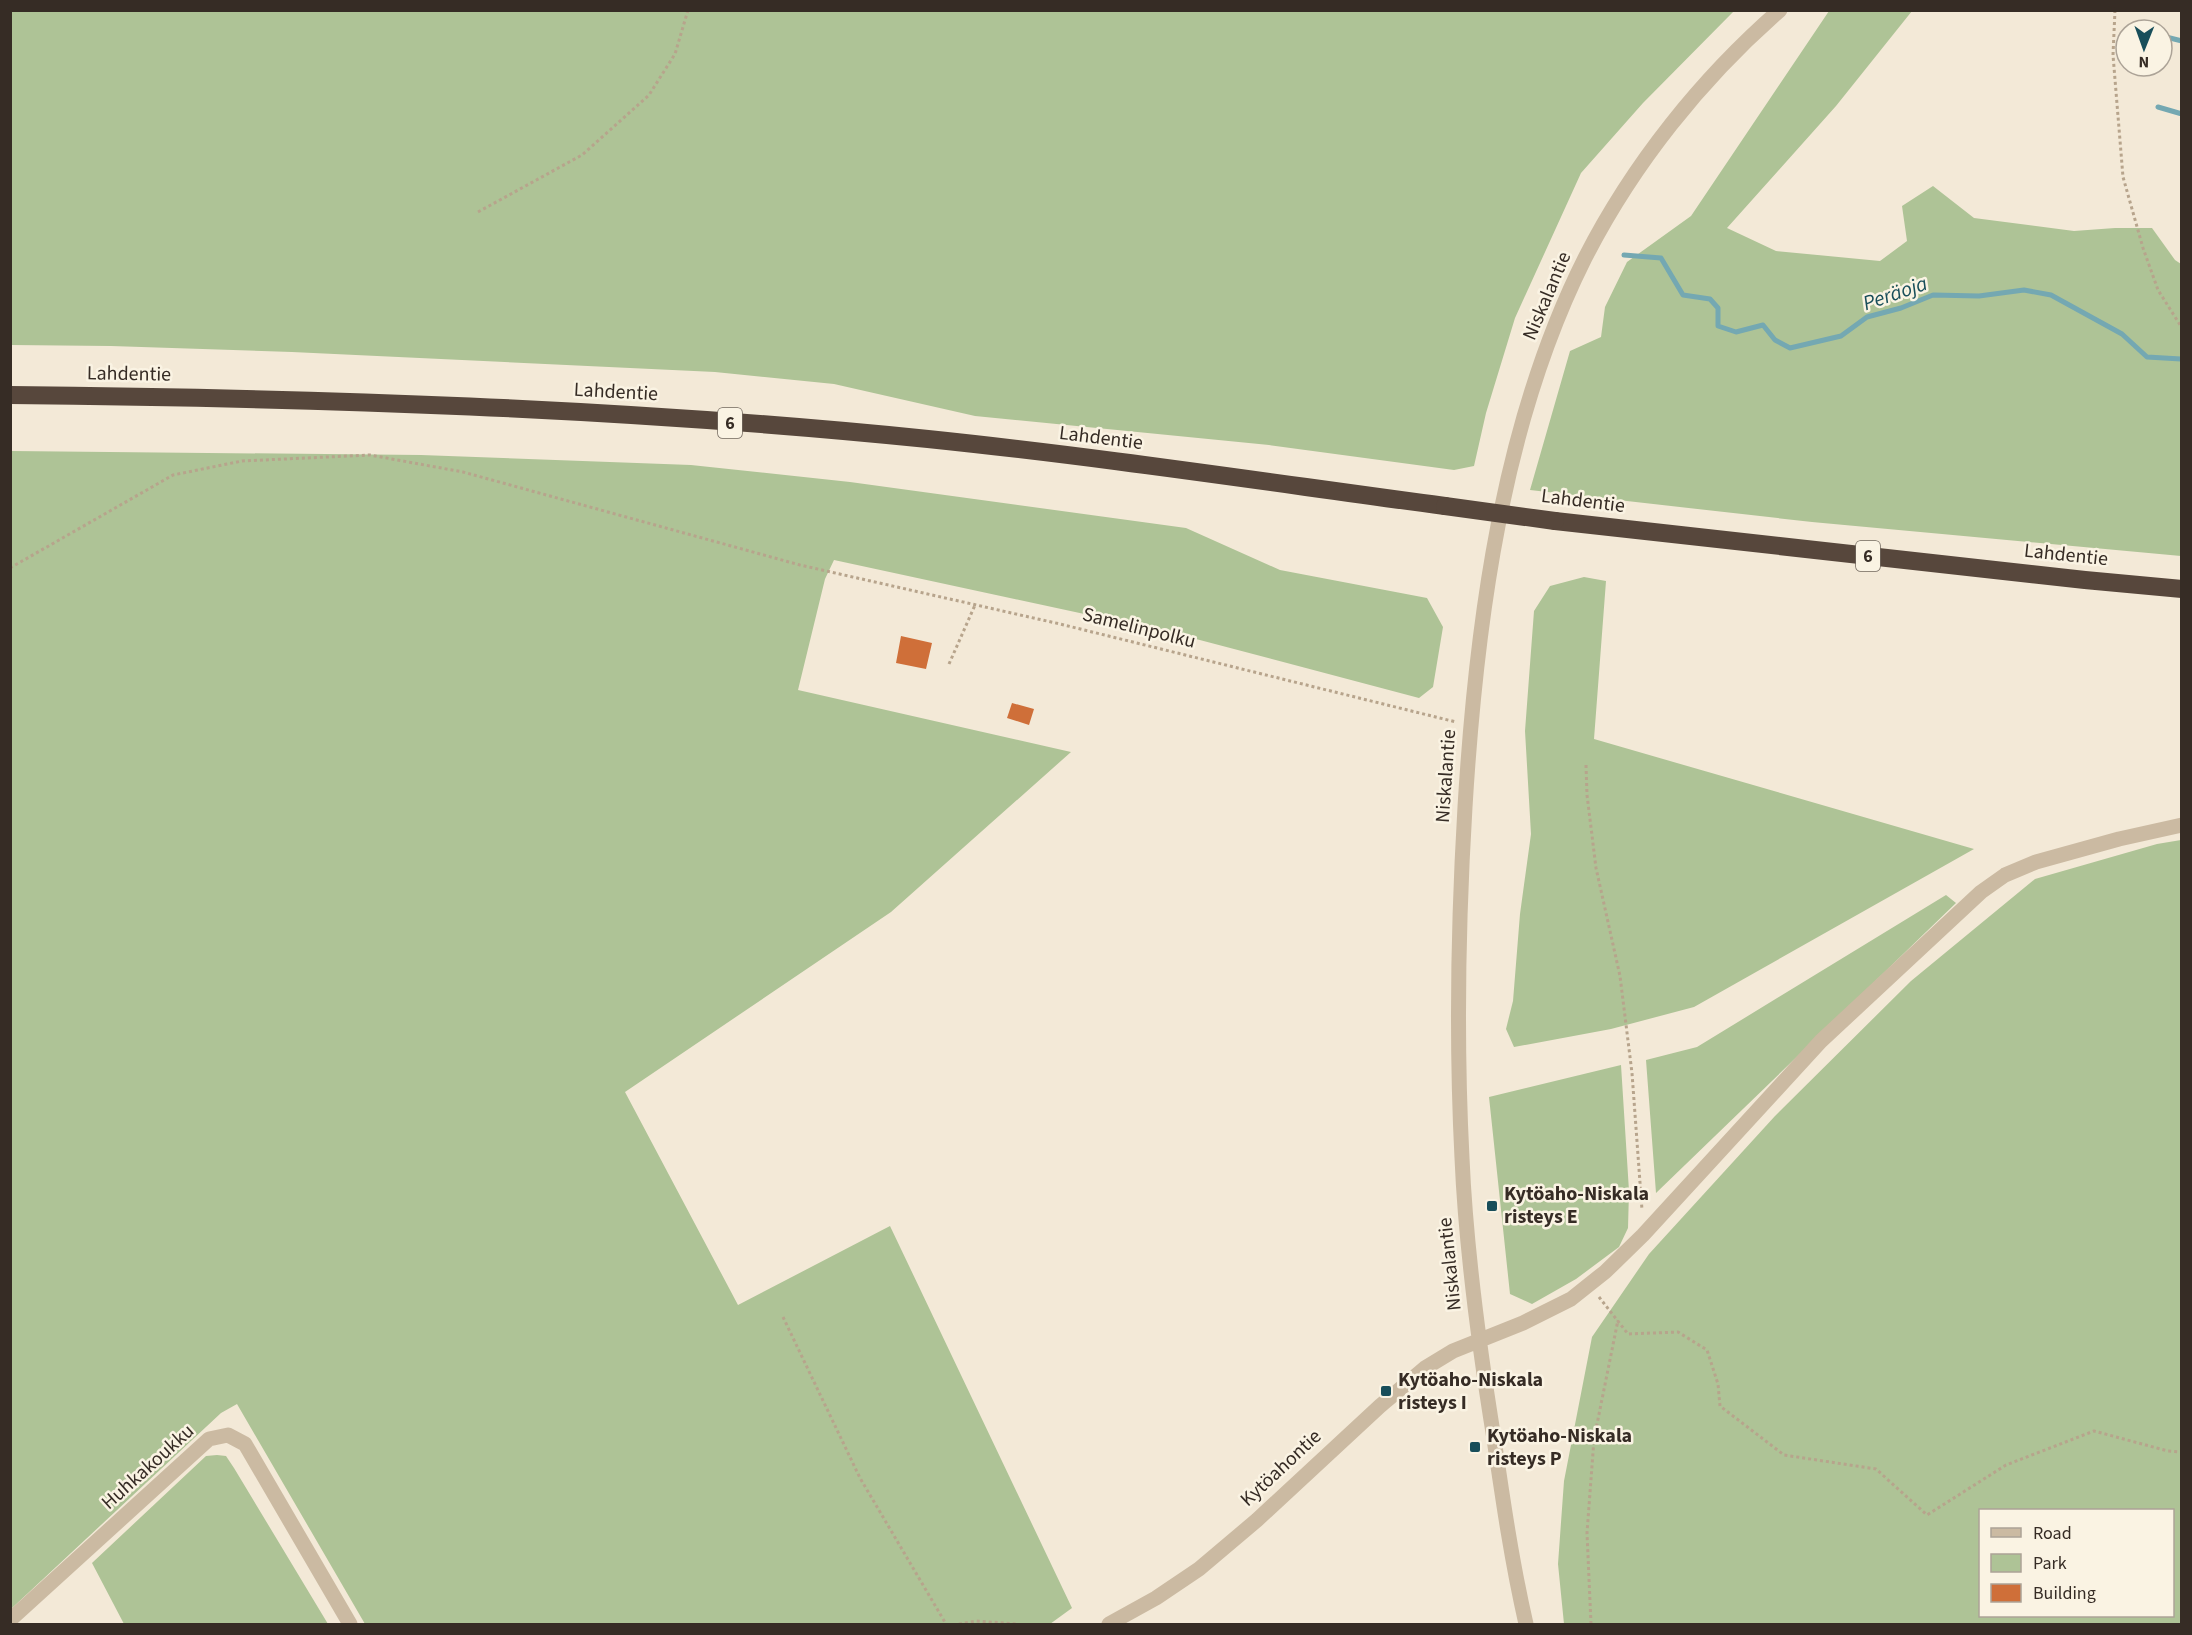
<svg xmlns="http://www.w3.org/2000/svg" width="2192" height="1635" viewBox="0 0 2192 1635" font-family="'Source Sans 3',sans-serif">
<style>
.green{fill:#aec396;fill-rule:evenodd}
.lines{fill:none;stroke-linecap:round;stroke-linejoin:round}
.stream{stroke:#74a8b2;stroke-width:5}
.building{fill:#cf6f39}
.path{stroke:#b7a48c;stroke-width:3;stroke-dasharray:3 3;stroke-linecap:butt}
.minor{stroke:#cbbaa2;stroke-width:15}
.highway{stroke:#57473c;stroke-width:18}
.highway-bridge{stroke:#57473c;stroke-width:18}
.poi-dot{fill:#184e5a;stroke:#faf3e3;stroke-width:2}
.labels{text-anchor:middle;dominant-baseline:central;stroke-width:5;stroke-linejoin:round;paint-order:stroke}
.shield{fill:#faf3e3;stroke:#71685e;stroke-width:1.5}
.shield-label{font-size:18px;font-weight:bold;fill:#362c25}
.street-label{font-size:20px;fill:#362c25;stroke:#faf3e3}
.poi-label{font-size:20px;font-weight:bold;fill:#362c25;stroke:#faf3e3;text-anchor:start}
.water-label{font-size:21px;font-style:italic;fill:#184e5a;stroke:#faf3e3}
</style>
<rect width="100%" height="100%" fill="#f3e9d7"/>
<path class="green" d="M10,11L11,10L1734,11L1643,103L1581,173L1515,318L1486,413L1474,466L1454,470L1269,445L975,416L834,384L715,372L292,352L111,346L11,345Z
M1829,11H1912L1836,106L1727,228L1776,251L1880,261L1907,241L1902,206L1933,186L1974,218L2074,231L2115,228H2152L2175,260L2181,264V556L1812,522L1530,490L1570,351L1601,337L1605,307L1627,262L1691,216Z
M11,451L421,455L691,465L850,482L1186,528L1280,570L1427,598L1443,627L1433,687L1419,698L1177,634L834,560L825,579L798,690L1071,752L891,912L625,1092L738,1305L890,1226L1072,1608L1050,1624H365L237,1404L221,1413L11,1609Z
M1584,577L1606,581L1594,739L1974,849L1694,1007L1611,1029L1514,1047L1506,1029L1513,1001L1520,914L1531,834L1525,731L1534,611L1550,586Z
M2181,840V1624H1564L1558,1564L1564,1481L1592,1337L1649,1254L1775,1116L1911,981L2035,879L2157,844ZM1980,1510H2172V1616H1980Z
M1946,895L1956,903L1656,1193L1646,1060L1697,1047Z
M1621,1065L1629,1191L1628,1228L1619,1247L1576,1279L1532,1304L1510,1294L1489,1097Z
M217,1455L226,1456L234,1468L328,1624H124L92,1563L206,1456Z"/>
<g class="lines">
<path class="stream" d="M2162,36L2182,41
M2158,107L2182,114
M1624,255L1661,258L1683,295L1710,299L1718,308V326L1736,332L1763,325L1775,340L1790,348L1841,336L1867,317L1901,308L1933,295L1979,296L2024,290L2051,295L2122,334L2147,357L2181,359"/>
</g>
<path class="building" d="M901,636L932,643L926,669L896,663Z
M1012,703L1034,709L1029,725L1007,718Z"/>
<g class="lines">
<path class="path" d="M2115,10L2113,55L2123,177L2143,248L2158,290L2182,328
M478,212L582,155L649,95L675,54L688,10
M10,568L173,475L242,461L370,455L463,472L800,565L1060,624L1456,722
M949,664L975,605
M1586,765L1587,795L1596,868L1620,976L1632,1073L1642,1210
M1599,1297L1628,1334L1678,1332L1707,1350L1718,1384L1720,1406L1784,1455L1876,1469L1927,1515L2006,1465L2094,1431L2168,1451L2182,1452
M783,1317L860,1478L946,1624
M959,1624L976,1621L1017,1624
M1591,1624L1587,1533L1594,1439L1618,1320"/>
<path class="minor" d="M10,1620L209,1439L228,1435L245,1444L350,1624
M1109,1624L1156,1598L1199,1569L1257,1520L1380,1406L1425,1368L1453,1351L1523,1323L1571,1299L1605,1272L1643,1235L1821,1041L1981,892L2005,875L2036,862L2119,839L2182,825
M1526,1624C1512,1563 1503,1501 1494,1439C1479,1346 1466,1252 1462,1158C1456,1041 1458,924 1465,807C1476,624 1502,423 1585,258C1633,164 1701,79 1780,10"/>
<path class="highway" d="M10,395C317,398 623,408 928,439C1101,457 1273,483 1445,506
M1555,521L2085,580L2182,589"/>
<path class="highway-bridge" d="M1445,506L1555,521"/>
</g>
<g class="poi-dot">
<rect x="1486" y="1200" width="12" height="12" rx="3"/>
<rect x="1380" y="1385" width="12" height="12" rx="3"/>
<rect x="1469" y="1441" width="12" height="12" rx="3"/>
</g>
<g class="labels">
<g class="shield">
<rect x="718" y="408" width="24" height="30" rx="4.5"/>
<rect x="1856" y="541" width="24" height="30" rx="4.5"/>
</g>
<g class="shield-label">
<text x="730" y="423">6</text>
<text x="1868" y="556">6</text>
</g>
<g class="street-label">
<text transform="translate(1547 296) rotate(-67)">Niskalantie</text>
<text transform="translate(129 374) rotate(1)">Lahdentie</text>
<text transform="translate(616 392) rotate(3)">Lahdentie</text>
<text transform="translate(1101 438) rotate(7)">Lahdentie</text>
<text transform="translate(1583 501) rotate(7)">Lahdentie</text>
<text transform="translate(2066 555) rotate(6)">Lahdentie</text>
<text transform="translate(1139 628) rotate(14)">Samelinpolku</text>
<text transform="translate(1446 776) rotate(-86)">Niskalantie</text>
<text transform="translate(1450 1264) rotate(-96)">Niskalantie</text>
<text transform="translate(148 1467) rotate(-42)">Huhkakoukku</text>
<text transform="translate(1281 1468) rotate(-43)">Kytöahontie</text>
</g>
<g class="poi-label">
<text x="1504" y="1194">Kytöaho-Niskala<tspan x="1504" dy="23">risteys E</tspan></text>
<text x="1398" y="1380">Kytöaho-Niskala<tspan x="1398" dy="23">risteys I</tspan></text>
<text x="1487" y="1436">Kytöaho-Niskala<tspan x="1487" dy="23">risteys P</tspan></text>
</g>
<g class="water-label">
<text transform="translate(1895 293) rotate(-19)">Peräoja</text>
</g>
</g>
<rect width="2192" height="1635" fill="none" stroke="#362c25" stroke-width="24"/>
<rect x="1979" y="1509" width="195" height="108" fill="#faf3e3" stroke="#aca397" stroke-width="1.5"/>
<rect x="1991" y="1528" width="30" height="9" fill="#cbbaa2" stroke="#aca397" stroke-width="1.5"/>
<text x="2033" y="1539" font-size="18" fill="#362c25">Road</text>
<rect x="1991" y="1554" width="30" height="18" fill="#aec396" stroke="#aca397" stroke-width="1.5"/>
<text x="2033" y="1569" font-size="18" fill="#362c25">Park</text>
<rect x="1991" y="1584" width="30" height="18" fill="#cf6f39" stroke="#aca397" stroke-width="1.5"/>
<text x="2033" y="1599" font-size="18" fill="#362c25">Building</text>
<g transform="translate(2144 48) rotate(181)"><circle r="28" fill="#faf3e3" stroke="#aca397" stroke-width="1.5"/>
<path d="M0-4.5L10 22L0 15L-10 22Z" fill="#184e5a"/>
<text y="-9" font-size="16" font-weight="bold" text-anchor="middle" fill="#362c25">N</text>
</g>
</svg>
